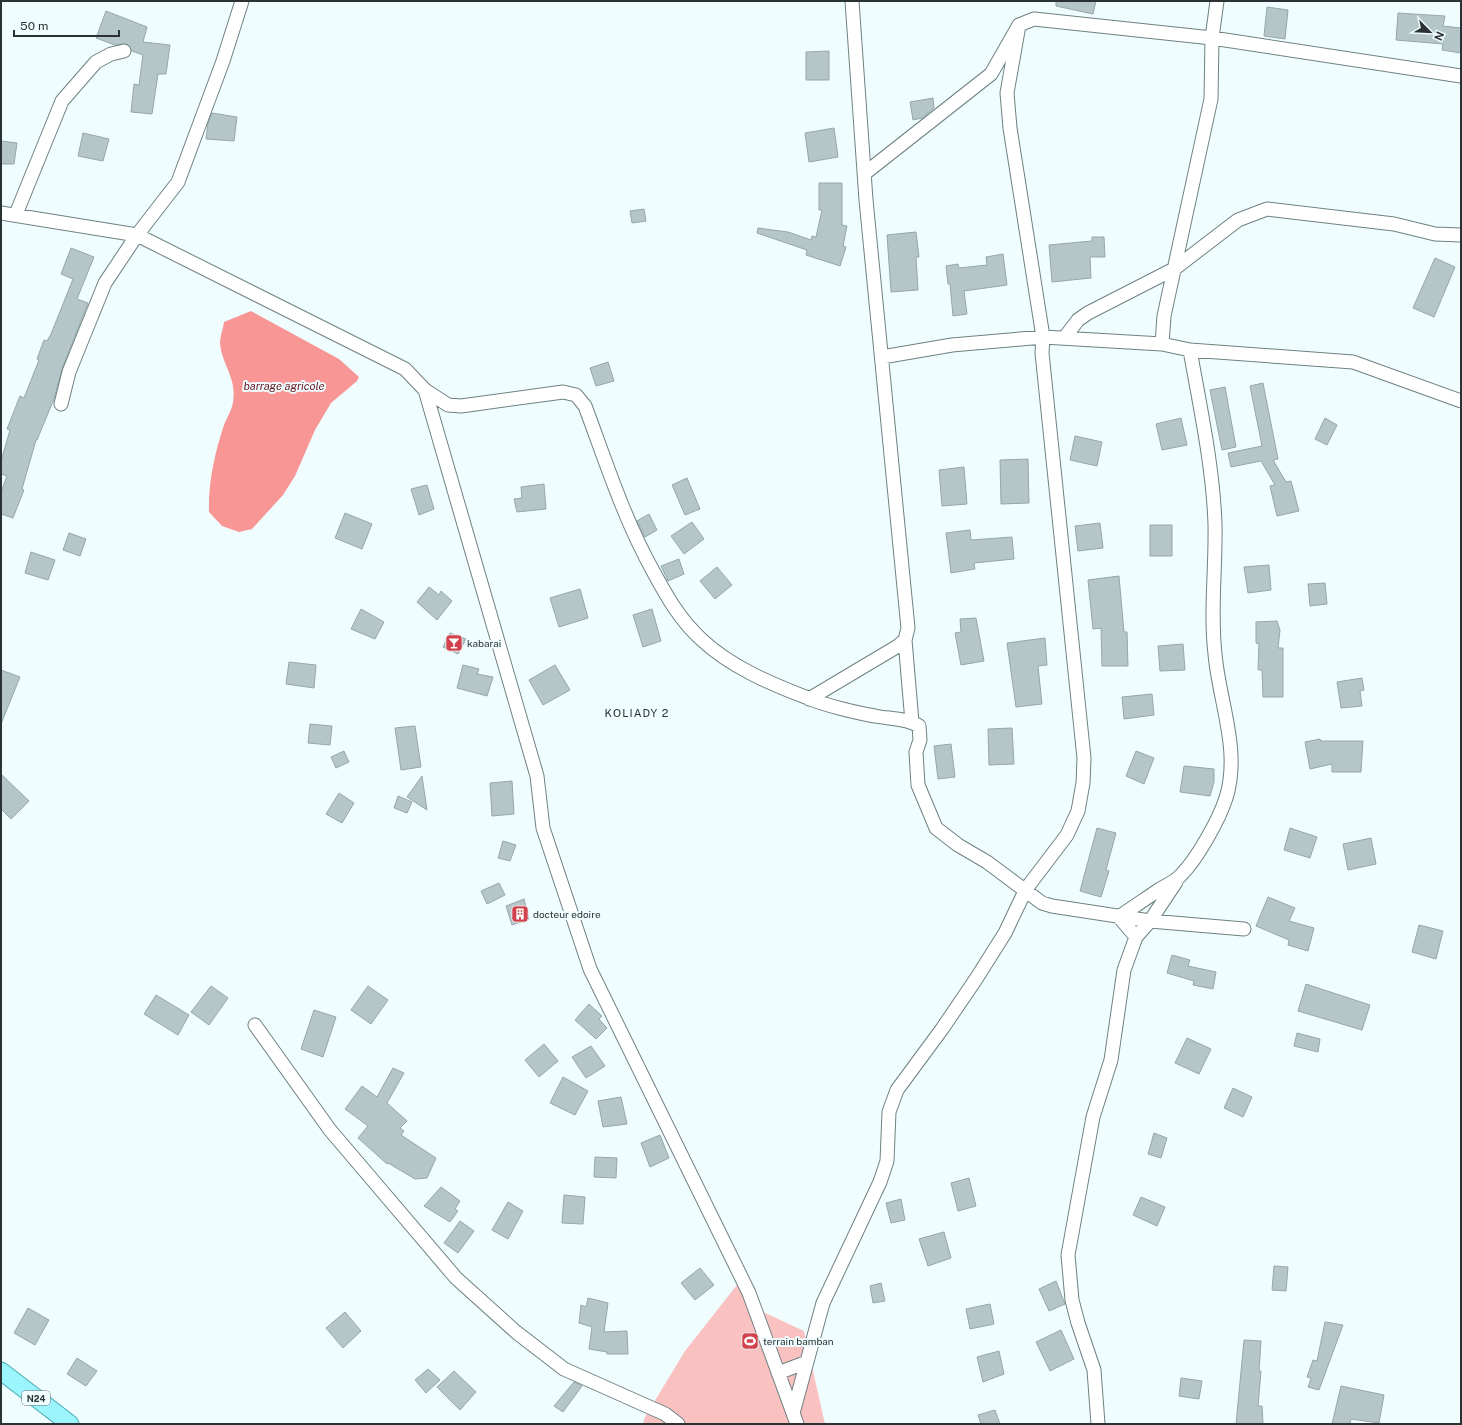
<svg xmlns="http://www.w3.org/2000/svg" width="1462" height="1425" viewBox="0 0 1462 1425" font-family="'Public Sans',sans-serif">
<style>
.green{fill:#f9c2c0}
.water{fill:#f89695}
.building{fill:#b4c6c7;stroke:#96a7a9}
.lines{fill:none;stroke-linecap:round;stroke-linejoin:round}
.minor-casing{stroke:#6f8081;stroke-width:15}
.major-casing{stroke:#4aabb4;stroke-width:19}
.minor{stroke:#fff;stroke-width:13}
.major{stroke:#9cf4fc;stroke-width:17}
.labels{text-anchor:middle;dominant-baseline:central;stroke-width:4;stroke-linejoin:round;paint-order:stroke}
.shield{fill:#effdff;stroke:#666f70;stroke-width:1}
.shield-label{font-size:9px;font-weight:bold;fill:#2b3233}
.poi-label{font-size:10px;fill:#2b3233;stroke:#effdff;text-anchor:start}
.water-label{font-size:11px;font-style:italic;fill:#68121c;stroke:#effdff}
.neighbourhood-label{font-size:11px;letter-spacing:1px;fill:#2b3233;stroke:#effdff}
</style>
<rect width="100%" height="100%" fill="#effdff"/>
<path class="green" d="M744,1276L761,1311L804,1331L825,1424H643L645,1417L685,1351Z"/>
<path class="water" d="M251,311L339,359L359,377L357,381L331,403L315,430L295,476L283,495L252,529L239,532L222,526L209,512C208,483 215,452 224,425C227,417 232,410 233,402C237,377 222,366 220,343C220,337 223,329 224,322Z"/>
<path class="building" d="M1056,1H1096L1093,14L1056,6Z
M1267,7L1288,10L1285,39L1264,36Z
M106,11L147,27L143,42L170,45L166,74H158L152,114L131,112L134,84L139,85L143,55L132,51L127,44L115,45L96,38Z
M1398,13L1445,16L1443,26L1461,28V53L1442,50L1443,44L1396,40Z
M829,51V80H806V52Z
M933,98L934,108L922,118L913,120L910,102Z
M212,113L237,117L234,141L206,139L208,123Z
M834,128L838,157L809,162L805,133Z
M83,133L109,139L103,161L78,156Z
M1,141L17,143L14,164H1Z
M819,183H842V225L847,226L843,246L846,247L840,266L806,255L807,250L757,233L758,228L788,232L811,240L812,236L816,237L822,210H819Z
M644,209L646,221L632,223L630,211Z
M916,232L919,257H916L918,290L891,292L887,235Z
M1092,237H1104L1105,257H1090L1091,278L1052,282L1049,245L1092,241Z
M71,248L94,257L77,299L88,303L62,369L54,399L37,440H36L22,489L24,490L13,518L1,514V492L7,476L1,474V461L10,430L7,429L20,396L24,398L39,360L37,359L44,340L47,341L51,334L73,279L61,274Z
M1003,254L1007,285L964,291L967,314L953,316L950,284H948L946,266L958,264L959,268L987,265L986,257Z
M1435,258L1455,267L1434,317L1413,308Z
M608,362L614,381L596,386L590,368Z
M1263,383L1278,459L1273,460L1286,482L1291,481L1299,511L1277,516L1270,486L1275,485L1261,461L1231,467L1228,453L1262,446L1250,386Z
M1225,387L1236,447L1222,450L1210,390Z
M1181,418L1187,445L1162,450L1156,424Z
M1325,418L1337,425L1327,445L1315,439Z
M1075,436L1102,442L1097,466L1070,460Z
M1028,459L1029,503L1001,504L1000,460Z
M964,467L967,504L942,506L939,470Z
M687,478L700,509L685,515L672,485Z
M544,484L546,509L517,512L514,499L522,498L521,487Z
M427,485L434,509L419,515L411,489Z
M345,513L372,524L362,549L335,538Z
M649,514L657,530L645,537L637,521Z
M692,522L704,539L684,554L671,536Z
M1100,523L1103,548L1078,551L1075,526Z
M1150,525H1172V556H1150Z
M970,530L971,540L1012,537L1014,559L974,563L975,569L951,573L946,533Z
M69,533L86,539L80,556L63,550Z
M31,552L55,560L48,580L25,573Z
M679,559L684,574L668,581L661,566Z
M1269,565L1271,590L1248,593L1244,567Z
M717,567L732,585L715,599L700,581Z
M1119,576L1124,632H1127L1128,666H1102L1101,628L1093,629L1088,580Z
M1325,583L1327,604L1310,606L1308,584Z
M429,587L439,595L441,591L452,601L437,620L417,602Z
M580,589L588,618L559,627L550,598Z
M361,609L384,622L375,639L351,629Z
M652,609L661,641L643,647L633,615Z
M976,618L984,661L961,665L955,633L961,632L960,619Z
M1277,621L1280,630L1278,648H1283V697H1263L1262,670H1258L1259,644L1256,643V622Z
M450,633L466,639L458,654L443,647Z
M1045,638L1047,665L1038,666L1042,704L1016,707L1007,643Z
M1183,644L1185,670L1160,671L1158,646Z
M289,662L316,665L314,688L286,684Z
M463,665L479,669L477,674L493,677L487,696L457,688Z
M555,665L570,690L543,705L529,680Z
M1,670L20,677L1,724Z
M1362,678L1364,690L1360,691L1362,706L1341,708L1337,682Z
M1152,694L1154,715L1124,719L1122,697Z
M310,724L332,726L330,745L308,743Z
M415,726L421,767L401,770L395,728Z
M1012,728L1014,764L989,765L988,729Z
M1320,739L1321,741H1363L1361,772H1332V764L1310,769L1305,742Z
M951,744L955,777L938,779L934,746Z
M344,751L349,762L336,768L331,757Z
M1136,751L1154,758L1144,784L1126,776Z
M1184,766L1214,769V782L1210,796L1180,792Z
M1,774L29,801L11,819L1,809Z
M422,776L427,810L407,797Z
M512,781L514,814L492,816L490,783Z
M339,793L354,803L342,823L326,814Z
M398,796L412,802L407,813L394,808Z
M1097,828L1116,833L1106,870L1109,871L1101,897L1080,891Z
M1290,828L1317,837L1310,858L1284,850Z
M1371,838L1376,864L1348,870L1343,844Z
M503,841L516,845L510,861L498,858Z
M499,883L505,895L487,904L481,891Z
M1268,897L1295,908L1289,921L1314,928L1308,951L1288,945L1289,940L1256,926Z
M524,899L529,919L512,925L506,906Z
M1419,925L1443,931L1436,959L1412,952Z
M1172,955L1190,960L1188,966L1216,972L1213,989L1193,985L1194,981L1167,973Z
M1306,984L1370,1005L1362,1030L1298,1011Z
M211,986L228,998L209,1025L191,1012Z
M368,986L388,1000L371,1024L351,1010Z
M156,995L189,1015L178,1035L144,1014Z
M589,1004L602,1016L599,1019L607,1028L596,1039L575,1020Z
M314,1010L336,1017L323,1057L301,1049Z
M1297,1033L1320,1039L1318,1052L1294,1046Z
M1187,1038L1211,1049L1199,1074L1175,1063Z
M544,1044L558,1061L539,1077L525,1060Z
M591,1046L605,1066L586,1078L572,1057Z
M393,1068L404,1073L387,1103L407,1121L400,1128L404,1131L401,1135L436,1158L427,1178L415,1179L388,1163L387,1164L358,1138L368,1126L345,1109L362,1086L377,1097Z
M563,1077L588,1091L575,1115L550,1103Z
M1233,1088L1252,1097L1243,1117L1224,1108Z
M621,1097L627,1124L603,1127L598,1101Z
M1154,1133L1167,1138L1161,1158L1148,1154Z
M660,1135L669,1158L650,1167L641,1143Z
M595,1157L617,1158L616,1178L594,1177Z
M969,1178L976,1206L958,1211L951,1183Z
M441,1187L460,1201L455,1209L458,1211L450,1222L424,1206Z
M564,1195L585,1197L583,1224L562,1223Z
M1141,1197L1165,1207L1157,1226L1133,1215Z
M901,1199L905,1220L891,1223L886,1203Z
M508,1202L523,1211L508,1239L492,1230Z
M460,1221L474,1231L458,1253L444,1243Z
M944,1232L951,1258L928,1266L919,1239Z
M1274,1266L1288,1267L1286,1291L1272,1290Z
M700,1268L714,1285L695,1300L681,1283Z
M1056,1281L1065,1304L1049,1311L1039,1289Z
M881,1283L885,1301L873,1303L870,1286Z
M588,1298L608,1303L604,1332L627,1331L628,1354H607V1352L589,1349L592,1327L579,1323L581,1305L586,1307Z
M990,1304L994,1324L970,1329L966,1309Z
M28,1308L49,1320L35,1345L14,1333Z
M345,1312L361,1331L343,1348L326,1328Z
M1325,1322L1343,1325L1319,1390L1308,1387L1311,1378L1307,1377L1313,1360L1317,1361Z
M1061,1330L1074,1359L1050,1371L1036,1342Z
M1244,1340L1261,1341L1259,1371H1261L1258,1406H1262L1263,1424H1236Z
M999,1351L1004,1374L983,1382L977,1357Z
M77,1358L97,1371L86,1386L67,1374Z
M428,1369L440,1380L426,1393L415,1380Z
M454,1371L476,1392L460,1410L437,1387Z
M1181,1378L1202,1381L1199,1399L1179,1396Z
M574,1382L582,1386L563,1412L554,1406Z
M1341,1386L1384,1395L1379,1423L1351,1419L1350,1424H1332Z
M995,1410L1000,1424H981L978,1415Z"/>
<g class="lines">
<defs>
<path id="minor" d="M864,174L991,74L1019,25L1034,19L1212,38L1461,76
M1,213L137,235L178,182L223,61L242,1
M16,214L62,101L96,62L111,54L124,51
M1065,337L1078,320L1088,313L1174,269L1238,220L1267,209L1394,224L1435,234L1461,235
M1162,344L1164,316L1211,99L1212,38L1217,1
M882,357L952,345L1043,337L1162,344L1190,350L1353,362L1461,401
M425,390L448,405L461,406L563,392L576,395L585,406C606,462 624,519 653,571C667,597 680,620 702,640C731,667 771,684 808,698C824,705 857,713 875,716C889,719 907,718 919,726L920,740L916,752L918,785L936,828L958,845L987,862L1042,903L1052,906L1150,921L1244,929
M61,404L69,372L105,283L137,235L405,369L425,390L537,776L543,828L590,969L749,1293L797,1424
M905,640L912,722
M809,699L898,646L905,640L908,628L866,200L852,1
M1136,937L1150,921L1176,882
M255,1025L330,1130L456,1278L516,1332L564,1369L665,1414L678,1424
M778,1373L807,1362
M793,1413L823,1303L880,1182L887,1161L889,1112L897,1090L942,1029L976,979L1005,933L1026,889L1067,835L1078,811L1083,783L1084,758L1042,353L1043,337L1010,128L1007,93L1019,25
M1098,1424L1094,1370L1078,1323L1072,1300L1068,1255L1093,1117L1111,1060L1124,970L1136,937L1119,917C1133,907 1147,898 1160,889C1167,885 1176,881 1181,875C1197,859 1219,820 1226,798C1241,751 1219,701 1215,654C1210,611 1216,568 1215,524C1213,466 1200,407 1190,350"/>
<path id="major" d="M1,1371L70,1424"/>
</defs>
<use href="#minor" class="minor-casing"/>
<use href="#major" class="major-casing"/>
<use href="#minor" class="minor"/>
<use href="#major" class="major"/>
</g>
<defs>
<symbol id="bar-square" viewBox="-11 -11 22 22"><rect x="-9" y="-9" width="18" height="18" rx="4" fill="#d2424c" stroke="#effdff"/><path d="M-6-5H6L.8 .8V4.5H3.5V6h-7V4.5H-.8V.8Z" fill="#fff"/></symbol>
<symbol id="building-square" viewBox="-11 -11 22 22"><rect x="-9" y="-9" width="18" height="18" rx="4" fill="#d2424c" stroke="#effdff"/><path d="M-4-6H4V6H1V3H-1V6H-4ZM-2.5-4.3h1.7v1.8h-1.7ZM.8-4.3h1.7v1.8H.8ZM-2.5-1h1.7V.8h-1.7ZM.8-1h1.7V.8H.8Z" fill="#fff"/></symbol>
<symbol id="stadium-square" viewBox="-11 -11 22 22"><rect x="-9" y="-9" width="18" height="18" rx="4" fill="#d2424c" stroke="#effdff"/><path d="M0-5a6.5 5 0 1 0 0 10a6.5 5 0 1 0 0-10ZM-3.5-1.8h7v3.6h-7Z" fill="#fff"/></symbol>
</defs>
<g fill-rule="evenodd">
<use href="#bar-square" x="444" y="633" width="20" height="20"/>
<use href="#building-square" x="510" y="904" width="20" height="20"/>
<use href="#stadium-square" x="740" y="1331" width="20" height="20"/>
</g>
<g class="labels">
<rect class="shield" x="22" y="1391" width="28" height="14" rx="3"/>
<g class="shield-label">
<text x="36" y="1398">N24</text>
</g>
<g class="poi-label">
<text x="467" y="643">kabarai</text>
<text x="533" y="914">docteur edoire</text>
<text x="763" y="1341">terrain bamban</text>
</g>
<g class="water-label">
<text x="284" y="386">barrage agricole</text>
</g>
<g class="neighbourhood-label">
<text x="637" y="713">KOLIADY 2</text>
</g>
</g>
<rect width="1462" height="1425" fill="none" stroke="#2b3233" stroke-width="4"/>
<g transform="translate(1430 32) rotate(114)" stroke="#effdff" stroke-width="3" paint-order="stroke">
<path d="M0-3L7 15L0 10L-7 15Z" fill="#2b3233"/>
<text y="-6" font-size="11" font-weight="bold" text-anchor="middle" fill="#2b3233">N</text>
</g>
<path d="M14 30v6h105v-6" fill="none" stroke="#2b3233" stroke-width="2"/>
<text x="20" y="30" font-size="12" fill="#2b3233" stroke="#effdff" stroke-width="3" paint-order="stroke">50 m</text>
</svg>
